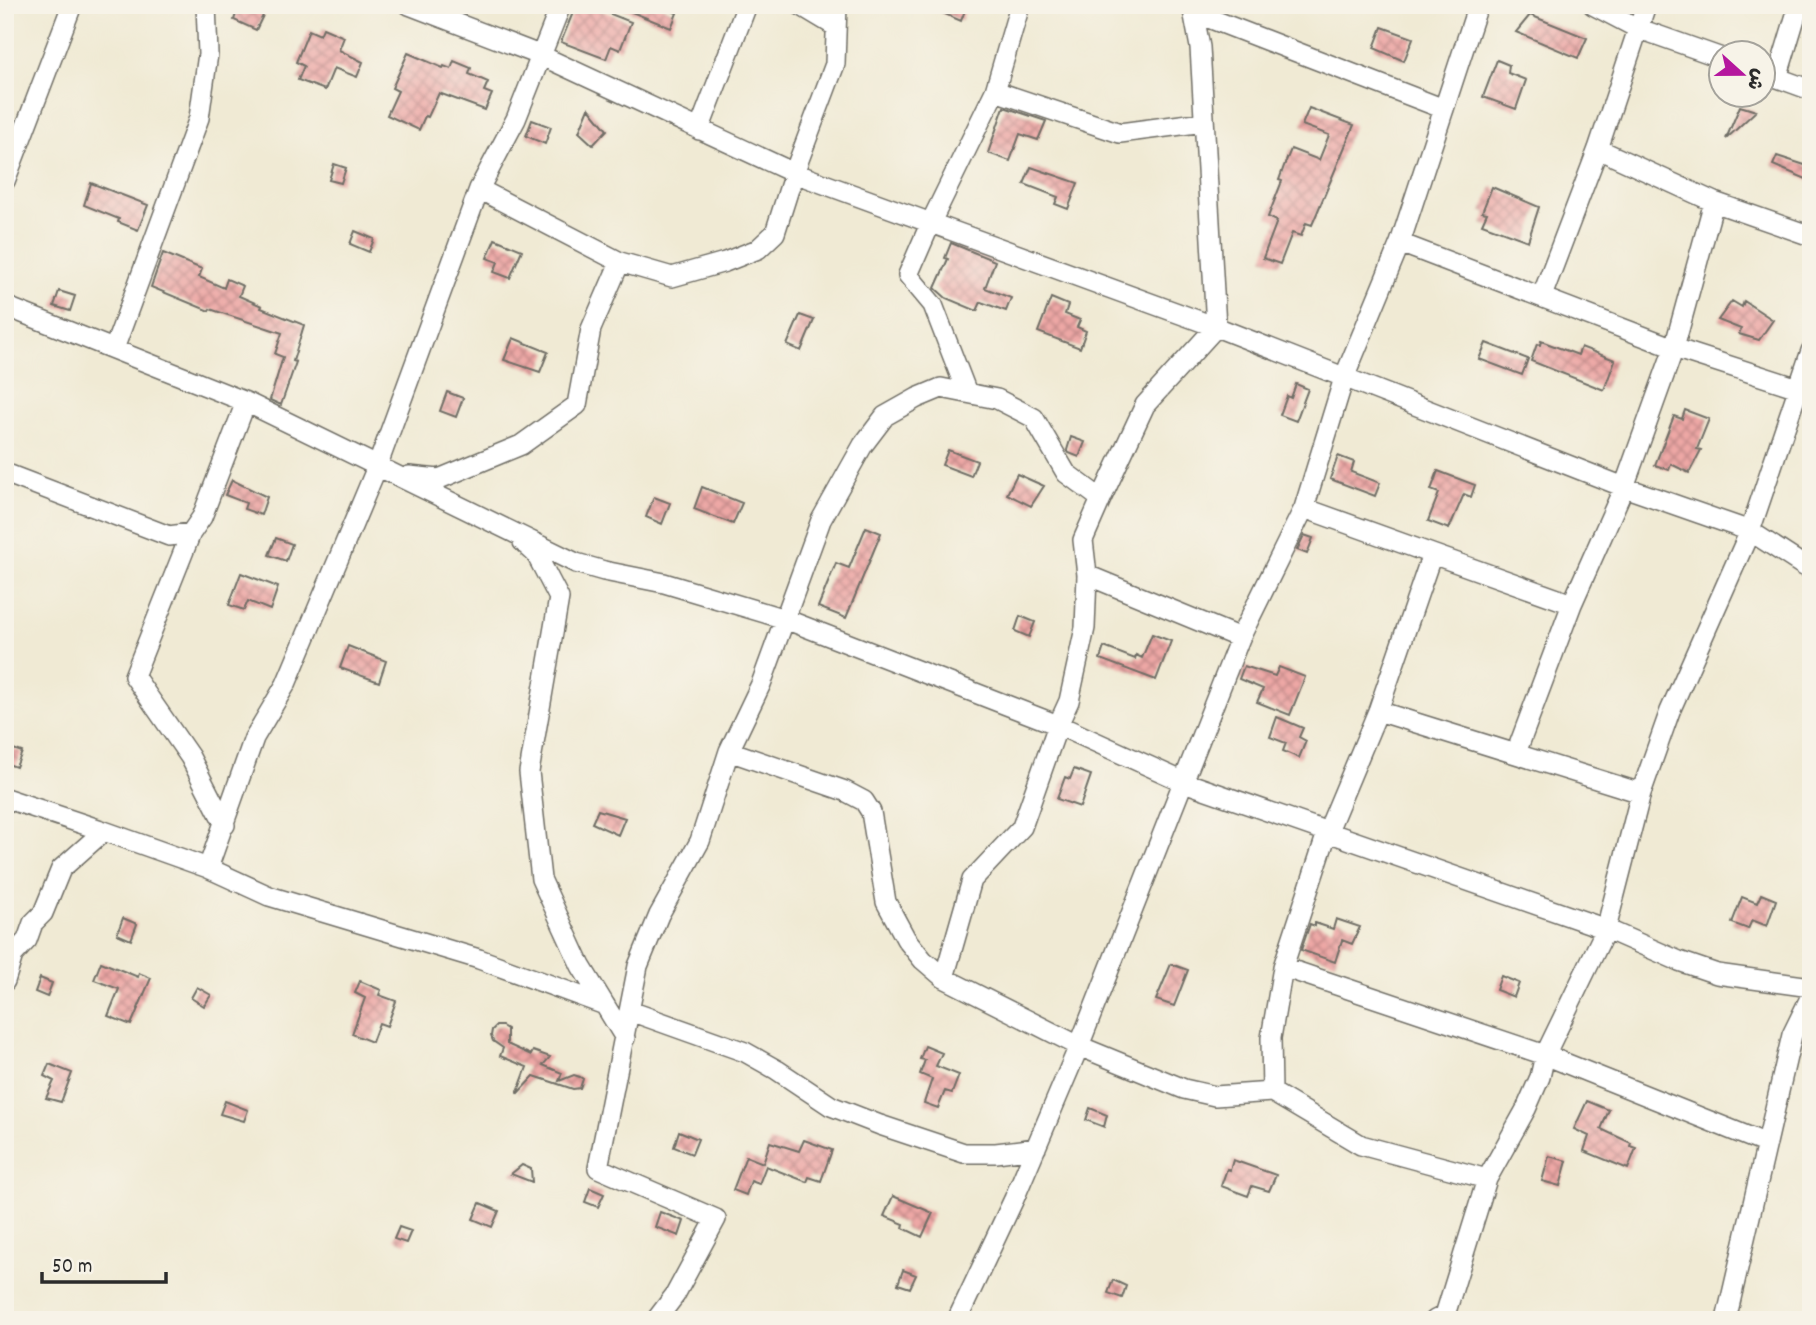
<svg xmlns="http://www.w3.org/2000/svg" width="1816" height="1325" viewBox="0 0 1816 1325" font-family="Dekko,'Playpen Sans Arabic',sans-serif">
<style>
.building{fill:url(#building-cross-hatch)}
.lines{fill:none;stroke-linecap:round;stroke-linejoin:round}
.minor-casing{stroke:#706e66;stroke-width:22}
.minor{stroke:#fff;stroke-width:19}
</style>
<defs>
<pattern id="building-cross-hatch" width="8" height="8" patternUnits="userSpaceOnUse" patternTransform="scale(1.75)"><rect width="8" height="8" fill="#eda7a5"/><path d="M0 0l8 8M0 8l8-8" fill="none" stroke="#c08887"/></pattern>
</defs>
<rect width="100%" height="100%" fill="#f7f3e8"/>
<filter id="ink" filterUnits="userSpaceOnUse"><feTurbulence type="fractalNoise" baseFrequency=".0143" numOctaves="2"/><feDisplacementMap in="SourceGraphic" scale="14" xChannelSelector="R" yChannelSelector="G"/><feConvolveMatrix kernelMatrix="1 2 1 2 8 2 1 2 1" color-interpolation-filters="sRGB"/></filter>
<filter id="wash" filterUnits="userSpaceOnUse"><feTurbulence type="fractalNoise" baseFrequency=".00686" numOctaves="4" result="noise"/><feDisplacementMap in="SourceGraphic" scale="28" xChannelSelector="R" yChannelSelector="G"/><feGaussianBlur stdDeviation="1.57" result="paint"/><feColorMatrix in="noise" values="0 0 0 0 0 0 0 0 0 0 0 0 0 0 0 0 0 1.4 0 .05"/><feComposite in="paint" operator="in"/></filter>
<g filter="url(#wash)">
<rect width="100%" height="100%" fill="#f0ead4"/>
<g id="blocks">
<path class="building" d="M239,5H268L256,30L234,20Z
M576,5H588L631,22L620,50L611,46L606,59L561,42Z
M658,5L677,13L671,28L617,6Z
M924,5H967L961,21Z
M1530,15L1587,38L1578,58L1516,32Z
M1382,27L1413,38L1404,61L1374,48Z
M323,28L344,37L339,50L363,62L357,77L334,68L325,90L298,80L304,66L296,62L309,30L320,35Z
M408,53L443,68L444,66L451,69L454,61L471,68L469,74L488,82L484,91L492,94L485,110L439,93L428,117L425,116L419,130L387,115L398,91L392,88Z
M1497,60L1509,65L1508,73L1526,80L1516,109L1483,97Z
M1740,106L1756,111L1726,139Z
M1004,107L1046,121L1038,140L1020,134L1010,161L988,153Z
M589,108L607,130L593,145L579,132Z
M1309,108L1354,125L1312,225L1306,223L1301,236L1292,233L1280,264L1263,258L1277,221L1268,217L1282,181L1279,180L1284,166L1291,149L1319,160L1329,135L1302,125Z
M532,120L551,127L545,144L526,136Z
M1777,156L1811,167V181L1773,165Z
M334,164L346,168L341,183L329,180Z
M1031,167L1078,183L1068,209L1055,204L1058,197L1024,184Z
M91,183L148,205L138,230L118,222L119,219L84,205Z
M1492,187L1539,207L1528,241L1482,224L1487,213L1482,212Z
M355,231L374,239L369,252L350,244Z
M495,239L522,250L510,278L494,272L498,262L487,258Z
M951,243L995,261L985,288L1011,298L1006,311L981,302L977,311L946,298L935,288L948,259L945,258Z
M163,253L202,269L199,277L224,288L227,279L243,286L239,296L262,306L261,308L304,325L293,361L296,362L281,405L270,400L283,357L275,354L282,333L210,309L209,311L151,287Z
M59,291L75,296L70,311L54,306Z
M1051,298L1068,305L1065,314L1080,320L1077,327L1086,331L1080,348L1038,332Z
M1732,301L1742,307L1744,301L1773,320L1759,340L1739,334L1741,329L1718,320Z
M800,315L814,320L801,351L787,345Z
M513,338L548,352L540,372L504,360Z
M1541,341L1578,355L1581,347L1615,360L1604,390L1531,361L1537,344L1540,345Z
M1486,343L1528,359L1522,375L1479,359Z
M1296,384L1308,389L1296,421L1280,415L1287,396L1291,398Z
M447,392L463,398L456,417L440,411Z
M1685,410L1709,419L1697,449L1701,450L1689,473L1671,464L1669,470L1655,465L1674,416L1682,419Z
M1071,437L1085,442L1079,457L1069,453L1067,450Z
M948,450L977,461L971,476L942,465Z
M1338,456L1354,462L1351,472L1380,483L1375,496L1330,479Z
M1438,471L1475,485L1471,497L1464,494L1449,529L1428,521L1439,493L1431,490Z
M1017,474L1044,486L1031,506L1007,494Z
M232,480L267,497L261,515L244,509L246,503L225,495Z
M702,487L742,503L733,524L694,509Z
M654,497L670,503L662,524L646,517Z
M866,527L881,533L846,618L818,607L836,563L849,568Z
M1304,535L1313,538L1307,554L1297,550Z
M276,538L292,544L286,561L269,555Z
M241,573L278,587L270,610L248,601L244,610L229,605Z
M1020,616L1035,622L1029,637L1015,631Z
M1152,634L1171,641L1156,680L1100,659L1104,647L1135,659L1136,655L1142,658Z
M348,646L386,661L379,682L340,668Z
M1244,666L1275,676L1279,667L1305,677L1290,715L1257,702L1263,689L1239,679Z
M1277,717L1303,728L1299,737L1306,741L1299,758L1283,751L1286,743L1270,737Z
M5,746L22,752L16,767L5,763Z
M1074,769L1091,775L1080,807L1057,799L1065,777L1070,779Z
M598,810L625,818L618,835L592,823Z
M1761,894L1776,900L1767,926L1752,920L1748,929L1732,923L1742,897L1757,903Z
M123,918L137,924L131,940L117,934Z
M1336,919L1360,927L1352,944L1342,940L1335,962L1301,950L1310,924L1315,926V923L1333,929Z
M101,962L138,977L139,973L151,978L131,1025L108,1016L119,989L94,980Z
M1171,964L1188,970L1174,1006L1156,1000Z
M1501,976L1519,983L1514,997L1496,990Z
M40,978L52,983L47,997L35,992Z
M360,981L381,990L379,995L396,1001L387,1026L379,1023L372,1042L352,1034L365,998L355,993Z
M197,987L211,995L204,1006L191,998Z
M496,1026H502L507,1029V1044L531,1055L533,1051L550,1057L543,1065L562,1073L559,1081L574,1075L580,1077L583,1079L580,1088L573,1089L534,1076L517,1094L527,1067L500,1056L503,1048L493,1041L491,1036L492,1030Z
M925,1046L942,1053L936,1066L959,1075L952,1093L945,1091L938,1108L924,1103L932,1079L920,1074L925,1060L920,1059Z
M49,1064L72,1073L61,1102L46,1098L54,1081L44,1076Z
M225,1101L248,1110L244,1121L220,1114Z
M1587,1101L1609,1110L1601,1129L1631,1143L1630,1146L1636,1148L1628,1169L1584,1151L1589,1136L1574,1129Z
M1090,1108L1107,1115L1104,1127L1086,1120Z
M679,1131L698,1139L692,1154L674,1147Z
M804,1140L832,1150L821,1181L809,1177L807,1182L766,1166L759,1184L751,1181L746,1195L733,1190L746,1156L763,1163L770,1142L799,1151Z
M1549,1156L1567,1161L1560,1186L1542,1181Z
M1233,1160L1276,1175L1269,1191L1252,1186L1248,1196L1221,1186L1227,1169L1230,1170Z
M522,1165L531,1169L532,1182L511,1174Z
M590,1188L604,1194L598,1207L585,1202Z
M893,1196L933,1213L922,1237L903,1228L904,1224L884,1216Z
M480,1203L499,1211L492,1227L473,1219Z
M660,1212L684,1221L679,1236L655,1227Z
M399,1227L411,1231L406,1243L394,1239Z
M903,1270L916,1275L910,1288L898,1284Z
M1113,1280L1126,1286L1122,1298L1108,1293Z"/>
</g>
</g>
<g filter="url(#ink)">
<use href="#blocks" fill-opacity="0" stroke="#706e66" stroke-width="2"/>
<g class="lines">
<defs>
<path id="minor" d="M409,5L542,56L794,173L1216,327L1624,487L1750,531L1804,566L1811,567
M800,5L835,26
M1593,5L1637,28L1722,58
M1193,12L1444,109
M1764,73L1811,90
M1777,78L1799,5
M995,91L1120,133L1204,122
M699,130L747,5
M1598,149L1714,202L1811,236
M5,181L72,5
M479,189L620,262L672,277L725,262L758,249L775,233L794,173L835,64L837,5
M1400,243L1674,348L1798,388
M1542,296L1598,149L1646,5
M5,306L246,402L576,563L604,571L664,583L785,619L1058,725L1069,701L1085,628L1087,575L1083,540L1101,499
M114,349L199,118L208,54L206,5
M967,393L933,305L908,275L931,222L995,91L1020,5
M5,473L169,536L191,533
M409,476L439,479L521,445L577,405L591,329L620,262
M1304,508L1432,554L1378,711L1327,833L1283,967L1271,1038L1272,1092L1361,1145L1487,1179
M523,542L536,554L559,598L529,772L541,879L581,966L625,1038
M1432,554L1572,604
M1087,575L1240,638
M1378,711L1641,793
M729,751L845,791L864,801L871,812L886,902L906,939L923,960L944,978L1079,1046L1184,1089L1215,1096L1272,1092
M1516,753L1572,604L1624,487L1674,348L1714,202
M5,798L104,831
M225,825L190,757L134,676L191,533L202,517L246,402
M208,868L269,896L479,959L605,1005
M1283,967L1545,1055L1767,1144
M944,978L972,880L1022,827L1058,725L1184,782L1606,929L1679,961L1717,974L1811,987
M5,981L13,955L27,940L33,923L43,913L61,869L104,831L208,868L254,738L286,684L377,467L479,189L516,119L561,5
M630,1011L745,1052L777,1070L831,1106L880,1125L964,1153H996L1036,1148
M656,1320L675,1295L716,1219L598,1168L638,966L659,915L700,841L729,751L761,684L821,520L863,445L885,416L917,398L941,388L997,399L1034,418L1066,473L1101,499L1145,405L1216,327L1200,47L1192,5
M957,1320L1014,1199L1079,1046L1240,638L1304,508L1344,378L1400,243L1478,5
M1435,1320L1445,1315L1487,1179L1526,1109L1540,1077L1545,1055L1606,929L1641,793L1670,711L1750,531L1811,351
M1726,1320L1792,1035L1811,996"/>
</defs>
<use href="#minor" class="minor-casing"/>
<use href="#minor" class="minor"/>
</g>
</g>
<rect width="1816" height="1325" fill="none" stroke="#f7f3e8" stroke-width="28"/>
<g transform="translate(1742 74) rotate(111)"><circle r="33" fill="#f7f3e8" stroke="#a5a39c" stroke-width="2"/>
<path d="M0-5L12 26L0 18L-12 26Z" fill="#b5179e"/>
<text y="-10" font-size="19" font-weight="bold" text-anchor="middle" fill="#2b2b2b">ش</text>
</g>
<path d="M42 1272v10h124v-10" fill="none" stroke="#2b2b2b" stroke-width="3.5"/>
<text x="52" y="1272" font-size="21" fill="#2b2b2b" stroke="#f7f3e8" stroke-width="5" paint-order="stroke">50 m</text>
</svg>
